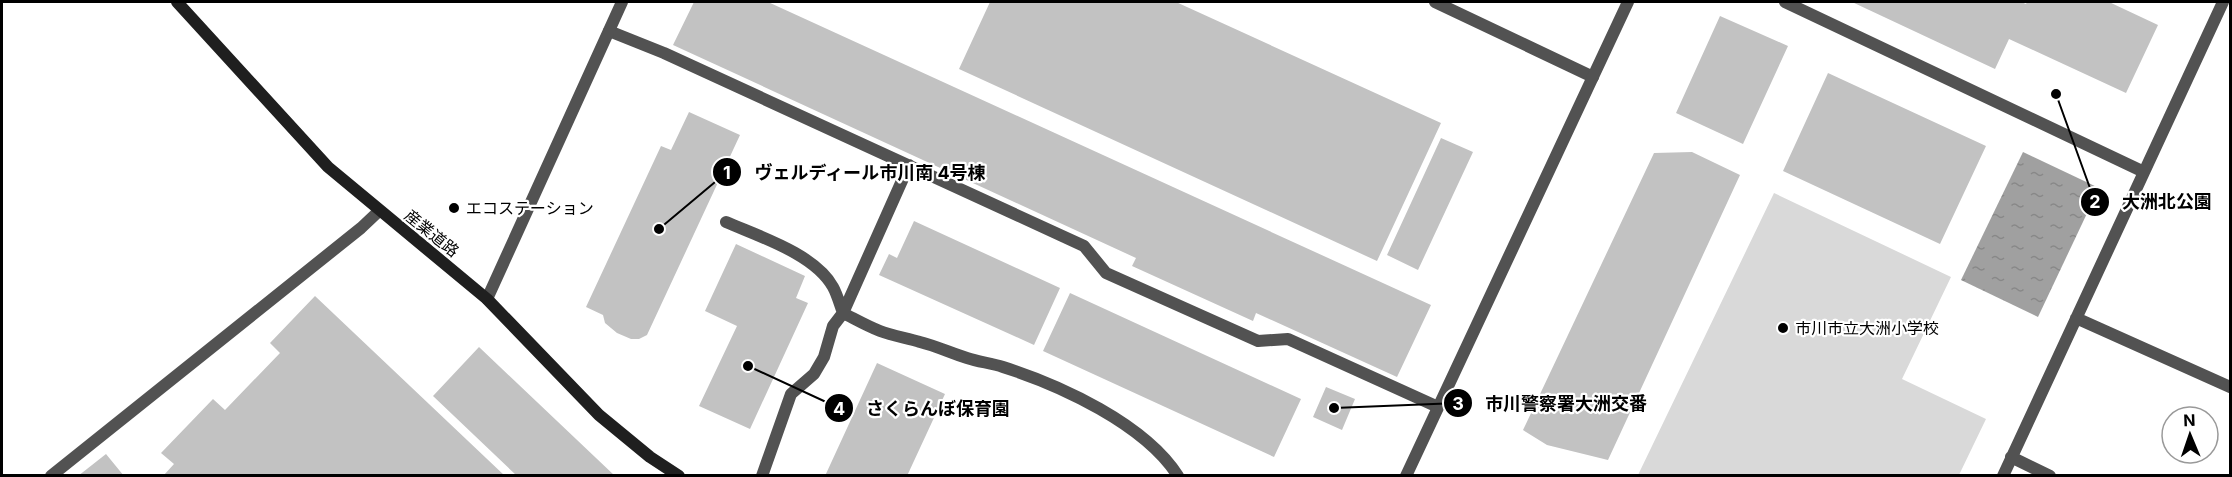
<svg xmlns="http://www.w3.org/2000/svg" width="2232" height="477" viewBox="0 0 2232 477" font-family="Inter,'Noto Sans JP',sans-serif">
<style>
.garden{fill:#d9d9d9}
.water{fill:url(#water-ripples)}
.building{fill:#c2c2c2}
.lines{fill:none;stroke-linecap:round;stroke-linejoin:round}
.service{stroke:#525252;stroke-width:12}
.minor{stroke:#525252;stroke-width:12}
.tertiary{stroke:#525252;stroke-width:12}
.secondary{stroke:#1f1f1f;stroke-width:12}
.poi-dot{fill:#000;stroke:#fff;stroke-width:2}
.labels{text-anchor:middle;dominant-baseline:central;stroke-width:4.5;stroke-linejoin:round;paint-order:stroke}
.poi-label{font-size:16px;fill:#000;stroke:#fff;text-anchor:start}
.street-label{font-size:16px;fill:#000;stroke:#fff}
.leader{fill:none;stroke:#000;stroke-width:2}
.callout-dot{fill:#000;stroke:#fff;stroke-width:2}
.mark-label{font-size:18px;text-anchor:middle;font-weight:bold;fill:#fff}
.callout-label{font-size:18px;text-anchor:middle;font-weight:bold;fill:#000;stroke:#fff;stroke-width:4.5;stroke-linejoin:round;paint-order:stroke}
</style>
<defs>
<pattern id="water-ripples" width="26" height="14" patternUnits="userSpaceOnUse" patternTransform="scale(1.5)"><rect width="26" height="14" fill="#a0a0a0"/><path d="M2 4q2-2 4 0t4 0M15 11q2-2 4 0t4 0" fill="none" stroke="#888"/></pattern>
</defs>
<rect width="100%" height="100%" fill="#fff"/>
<path class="garden" d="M1774,193L1951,277L1902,379L1986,419L1959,475H1638Z"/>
<path class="water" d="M2023,152L2099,188L2038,317L1961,280Z"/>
<path class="building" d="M694,2H768L1431,305L1397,377L1256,313L1253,321L1132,266L1136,258L673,45Z
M990,2H1176L1441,123L1377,261L959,69Z
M1852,2H2021L2026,4L2027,2H2109L2158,25L2126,93L2009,39L1995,69Z
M1720,16L1788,46L1743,144L1676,113Z
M1828,73L1986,146L1940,244L1783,171Z
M689,112L740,135L647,335L639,339H631L617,333L605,323L603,315L586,307L661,146L671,150Z
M1441,138L1473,152L1418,270L1387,255Z
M1692,152L1740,175L1608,460L1547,445L1523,430L1654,153Z
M914,221L1060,288L1034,345L879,275L889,254L897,258Z
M736,244L805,276L796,298L808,303L750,429L699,406L737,326L705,311Z
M1070,293L1301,399L1274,457L1043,351Z
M315,296L505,476H163L174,464L161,453L213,399L225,410L280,353L270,343Z
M479,347L615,476H517L433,396Z
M877,363L945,394L907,476H825Z
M1326,387L1355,399L1342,430L1313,417Z
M106,454L124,476H78Z"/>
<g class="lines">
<path class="service" d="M609,31L664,53L1084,246L1106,273L1258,341L1288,339L1438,407
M726,222C758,236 815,254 833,287C837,294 840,305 843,313C855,319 867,326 880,331C893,336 907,338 920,342C936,346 951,353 967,358C979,362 991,363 1003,367C1060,385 1145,424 1178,476
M762,476L791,394L814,374L824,357L833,326L843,313L909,165"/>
<path class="minor" d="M1435,2L1593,77
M1785,2L2144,172
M2076,318L2230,387
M2011,457L2050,476
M51,476L361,228L379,211
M2003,476L2223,2"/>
<path class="tertiary" d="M487,299L622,2
M1406,476L1628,2"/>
<path class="secondary" d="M177,2L328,167L487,299L599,415L650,457L679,476"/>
</g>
<g class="poi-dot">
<circle cx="454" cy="208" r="6"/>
<circle cx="1783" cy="328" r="6"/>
</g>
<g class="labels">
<g class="poi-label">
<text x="466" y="208">エコステーション</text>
<text x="1795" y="328">市川市立大洲小学校</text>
</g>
<g class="street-label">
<text transform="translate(432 233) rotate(39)">産業道路</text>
</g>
</g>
<path class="leader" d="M659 229L727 172M2056 94L2095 202M1334 408L1458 403M748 366L839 408"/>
<g class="callout-dot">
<circle cx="659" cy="229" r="6"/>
<circle cx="2056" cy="94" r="6"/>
<circle cx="1334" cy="408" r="6"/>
<circle cx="748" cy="366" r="6"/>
<circle cx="727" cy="172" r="15"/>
<circle cx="2095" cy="202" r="15"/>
<circle cx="1458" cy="403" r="15"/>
<circle cx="839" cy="408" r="15"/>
</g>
<g class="mark-label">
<text x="727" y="179">1</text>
<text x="2095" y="208">2</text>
<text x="1458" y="410">3</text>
<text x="839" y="415">4</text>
</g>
<g class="callout-label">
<text x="870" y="179">ヴェルディール市川南 4号棟</text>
<text x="2167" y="208">大洲北公園</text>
<text x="1566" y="410">市川警察署大洲交番</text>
<text x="938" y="415">さくらんぼ保育園</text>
</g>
<rect width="2232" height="477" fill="none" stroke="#000000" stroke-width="6"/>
<g transform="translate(2190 435) rotate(358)"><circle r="28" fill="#ffffff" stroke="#999999" stroke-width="1.5"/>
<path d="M0-4.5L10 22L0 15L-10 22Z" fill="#000000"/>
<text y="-9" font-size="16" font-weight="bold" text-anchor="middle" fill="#000000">N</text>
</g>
</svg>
